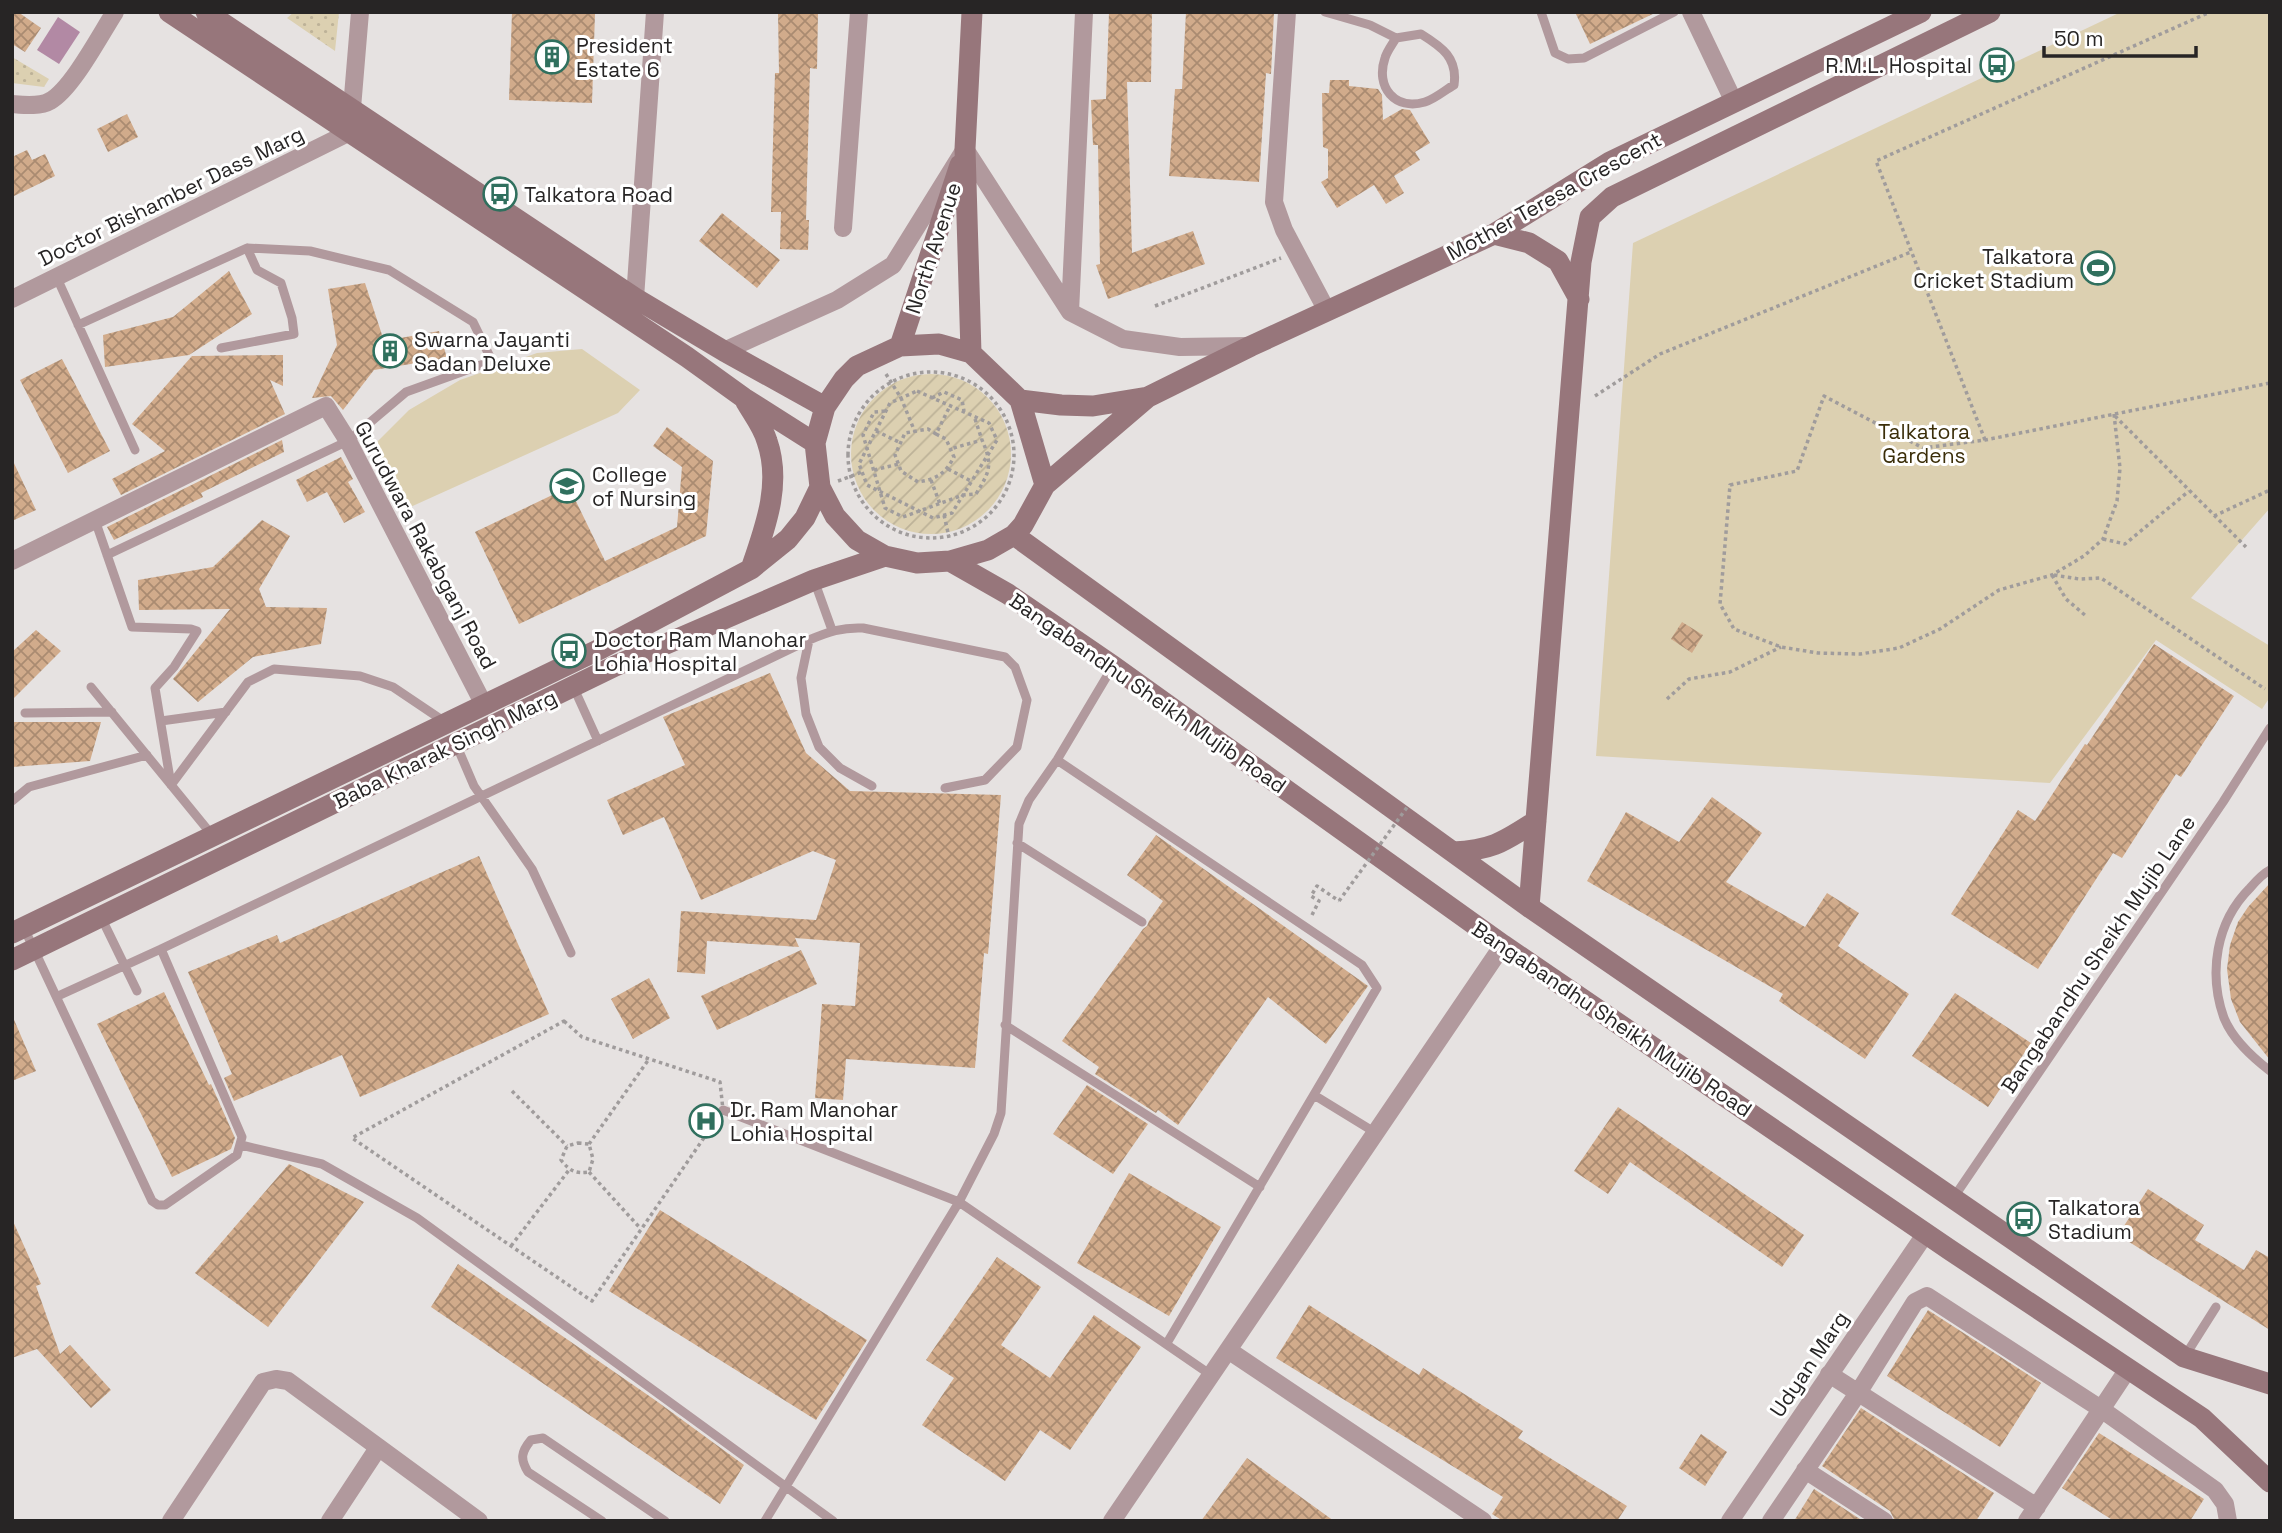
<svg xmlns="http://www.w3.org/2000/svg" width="2282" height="1533" viewBox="0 0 2282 1533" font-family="'Space Grotesk',sans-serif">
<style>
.grass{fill:url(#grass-dots)}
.park{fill:#dcd0b1}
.garden{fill:url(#garden-furrows)}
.water{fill:#b289a4}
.building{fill:url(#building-cross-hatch)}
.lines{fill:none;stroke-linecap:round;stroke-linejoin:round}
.path{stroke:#a09c9c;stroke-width:3.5;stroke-dasharray:3.5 3.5;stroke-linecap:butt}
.lane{stroke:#b1999d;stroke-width:9}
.street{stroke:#b1999d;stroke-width:18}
.secondary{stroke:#97767b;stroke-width:21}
.path-bridge{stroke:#a09c9c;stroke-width:3.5;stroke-dasharray:3.5 3.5;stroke-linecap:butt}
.labels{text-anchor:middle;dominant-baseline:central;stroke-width:6;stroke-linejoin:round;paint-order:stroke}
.poi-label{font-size:21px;fill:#272525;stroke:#fff;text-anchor:start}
.street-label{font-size:21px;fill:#272525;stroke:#fff}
.park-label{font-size:21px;fill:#3b2e09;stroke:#fff}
</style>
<defs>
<pattern id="grass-dots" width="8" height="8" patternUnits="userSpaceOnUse" patternTransform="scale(1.75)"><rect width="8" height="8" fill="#dcd0b1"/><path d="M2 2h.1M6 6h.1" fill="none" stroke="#bdb298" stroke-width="1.8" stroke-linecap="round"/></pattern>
<pattern id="garden-furrows" width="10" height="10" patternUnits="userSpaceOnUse" patternTransform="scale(1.75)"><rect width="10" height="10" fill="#dcd0b1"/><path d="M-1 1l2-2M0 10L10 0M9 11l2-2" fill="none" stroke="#bdb298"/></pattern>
<pattern id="building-cross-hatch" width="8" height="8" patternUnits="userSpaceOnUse" patternTransform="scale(1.75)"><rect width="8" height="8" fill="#d1ab8b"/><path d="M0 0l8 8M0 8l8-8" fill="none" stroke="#aa8b71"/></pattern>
</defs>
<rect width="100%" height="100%" fill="#e6e2e1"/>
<path class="grass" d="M294,12H339L335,51L287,18Z
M12,57L49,79L44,87L12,83Z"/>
<path class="park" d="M2121,12H2270V508L2191,598L2270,646V697L2262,709L2156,640L2050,783L1596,756L1633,243Z
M582,349L640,390L618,413L406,509L374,445L409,410L460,380L537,353Z"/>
<path class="garden" d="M851 454a80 80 0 1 1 160 0a80 80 0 1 1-160 0Z"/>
<path class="water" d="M58,17L80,32L59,64L37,50Z"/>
<path class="building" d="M12,12H18L41,28L25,52L12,44Z
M512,12L595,14L592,103L509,100Z
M778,12H818L817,69L810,68L806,220H809L808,250L780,249L781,212H771L775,73H779Z
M1109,12H1152L1151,82H1127L1132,253L1193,231L1205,264L1108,299L1096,265L1100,264L1098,145H1093L1091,100L1106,99Z
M1186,12L1274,13L1271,74L1266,73L1259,182L1169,176L1175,89H1182Z
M1575,12H1657L1590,44Z
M1330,80H1349V86L1378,89L1382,95L1383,120L1402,109L1410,110L1430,143L1415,152L1420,160L1394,176L1404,193L1386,204L1374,185L1337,208L1321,182L1328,178V149L1323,147L1322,93H1329Z
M127,114L138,137L108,152L97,129Z
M27,150L32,160L45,154L55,176L12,197V157Z
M722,213L780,260L757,288L699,241Z
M229,271L252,314L189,355L105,367L103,335L173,317Z
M365,283L384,341L439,331L447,358L374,370L343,410L331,396L312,398L337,345L328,289Z
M283,355V386L270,380L285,414L121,495L112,479L165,451L132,424L192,356Z
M62,359L110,451L68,473L20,380Z
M667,427L713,461L706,536L519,624L475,532L569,487L605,561L677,527L682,467L653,446Z
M282,440L284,452L201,493L203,497L114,540L107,527Z
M341,457L353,479L348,482L365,512L344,523L327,492L307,502L296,480Z
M12,459L36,510L12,521Z
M262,520L290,536L259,589L266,607L327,608L321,644L253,657L198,702L173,679L230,609L139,610L138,580L213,567Z
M1682,622L1703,635L1692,653L1671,639Z
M36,630L61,651L12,700V652Z
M2154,644L2234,696L2181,777L2176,774L2122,858L2113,853L2038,969L1951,914L2018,810L2035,821L2085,744L2087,745Z
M770,673L806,753L850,791L1001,795L988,954L984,953L975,1068L846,1059L843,1100L815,1098L822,1004L855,1006L860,943L795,938L799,947L707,941L705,974L677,972L681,911L816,920L836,860L813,851L701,900L664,817L623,835L607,800L685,765L663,717Z
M12,722H101L90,761L12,767Z
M1712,797L1762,833L1726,882L1805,927L1827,893L1859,913L1838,946L1909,994L1865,1059L1779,1001L1783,994L1587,881L1626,812L1679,842Z
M1156,835L1368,986L1326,1044L1268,997L1178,1125L1158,1110L1156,1113L1095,1074L1099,1067L1062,1041L1143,929L1147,926L1149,921L1163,901L1127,875Z
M479,856L549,1014L360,1097L342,1055L234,1101L224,1078L232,1074L188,972L277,935L280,943Z
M2270,883V1060L2240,1022L2231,999L2227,969L2230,945L2238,922L2248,907Z
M801,950L817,984L717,1030L701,996Z
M649,978L670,1018L633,1039L611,999Z
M164,992L209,1085L211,1084L235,1138L231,1149L172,1177L97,1024Z
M1955,993L2031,1043L1988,1107L1912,1056Z
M12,1015L36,1071L12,1081Z
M1087,1085L1148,1124L1113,1174L1053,1134Z
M1618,1107L1804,1235L1782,1267L1630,1162L1608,1194L1574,1171Z
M289,1164L364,1202L268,1327L195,1273Z
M1129,1173L1221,1227L1169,1316L1077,1263Z
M2148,1189L2204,1225L2195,1240L2244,1270L2256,1250L2270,1258V1330L2118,1235Z
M660,1210L867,1340L816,1420L609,1291Z
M12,1219L41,1284L36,1286L60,1354L70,1345L111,1390L91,1408L37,1349L12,1358Z
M997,1257L1041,1287L1001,1345L1050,1378L1094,1315L1141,1347L1070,1450L1040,1430L1005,1481L922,1425L954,1378L926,1360Z
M458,1264L655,1400L744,1465L720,1504L431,1307Z
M1309,1305L1419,1375L1423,1368L1523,1431L1518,1438L1627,1506L1617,1521H1503L1492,1514L1503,1497L1276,1358Z
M1928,1310L2041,1383L2000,1447L1887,1376Z
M1861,1408L1994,1493L1976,1521H1895L1890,1511L1822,1466Z
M2099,1433L2204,1499L2190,1521H2114L2062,1488Z
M1701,1434L1727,1452L1705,1486L1679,1468Z
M1247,1458L1334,1521H1201Z
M1814,1489L1863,1521H1794Z"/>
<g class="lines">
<path class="path" d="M1155,306L1281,258
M848 455a83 83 0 1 1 166 0a83 83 0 1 1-166 0Z
M886,374L901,398L915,432
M917,391L989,423L997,440L952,513L933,518L867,485L859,464L890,403Z
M1595,396L1660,354L1911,252
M932,398L944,392L962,400L964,411
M885,411L874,412L863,435L885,508L903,517L963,495L976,494C990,471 993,465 982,440L950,449
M2114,414L2120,468L2117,501L2103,539L2084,556L2052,575L1999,590L1940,629L1899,648L1860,654L1818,653L1781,647L1734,629L1720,604L1730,485L1797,471L1824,396L1923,448L1985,440L2270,383
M2115,416L2246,547
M975,419L982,440
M876,431L901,443
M936,434L946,439L954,457C945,474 937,479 918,482L901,471L895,455L905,433L928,429L936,434L950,406
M1985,440L1876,161L2210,12
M948,469L971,481
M874,470L899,464
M931,480L940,504
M838,481L862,472
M944,515L949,537
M2214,516L2270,490
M2103,539L2125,544L2189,491
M2052,575L2066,599L2086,616
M2054,575L2079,579L2101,578L2265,689
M1667,699L1689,679L1730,672L1781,647
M1312,915L1319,901L1311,896L1317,886L1339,901
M564,1021L582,1037L720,1082L723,1110L592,1301L352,1138Z
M512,1091L567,1146
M578,1143L589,1144L593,1159L589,1172C575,1174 570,1171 561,1160L567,1146Z
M589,1144L649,1059
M589,1172L641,1229
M511,1246L569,1170"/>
<path class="lane" d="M1325,12L1370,25L1396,38L1421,34C1442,47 1458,58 1454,85C1445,90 1435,99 1425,102C1395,111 1375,87 1385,58C1387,51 1392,45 1396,38
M1541,12L1555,53L1568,59L1584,58L1674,12
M57,278L135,450
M78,325L247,248L310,251L389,270L473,322L492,361L406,392L348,441L107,555
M221,348L294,334L292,318L281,283L257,270L247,248
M95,520L132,627L191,629L197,631L174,667L155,688L171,785
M814,580L832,630
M809,640L801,678L806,714L819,747L840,768L872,786
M573,686L598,741
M91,687L212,835
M25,713L112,712
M161,721L226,712
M456,744L474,786L532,869L571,953
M1057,760L1362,965L1377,988L1167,1343
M171,785L248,682L274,669L360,676L393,687L445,722
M12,801L29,787L147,755
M1017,843L1142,922
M2270,870C2262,874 2256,881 2250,888C2216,922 2208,973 2224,1018C2233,1040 2252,1057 2270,1071
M101,917L137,991
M24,928L152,1201L158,1205H165L237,1155L242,1137L161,949L58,996
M161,949L809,640C828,632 842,627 863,628L1005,657L1015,667L1027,700L1017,747L985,780L945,788
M1005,1025L1260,1187
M1314,1095L1376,1133
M723,1110L959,1202L1211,1375
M241,1145L322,1164L417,1218L833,1521
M1954,1197L2223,802L2270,728
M2185,1356L2216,1307
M602,1521L528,1472C520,1459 521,1452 531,1440L543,1438L665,1521
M765,1521L959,1202L994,1134L1001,1113L1019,824L1029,800L1057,760L1113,666"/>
<path class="street" d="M1287,12L1274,202L1284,230L1327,311
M1691,12L1734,102
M12,104C24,105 40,107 50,101C72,89 100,35 115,12
M843,228L859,12
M635,298L655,12
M12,299L350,132L360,12
M1070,312L1084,12
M724,351L837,300L893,265L965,149L1070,312L1123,339L1180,347L1250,346
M12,561L326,406L348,441L484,705
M1228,1350L1483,1521
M1829,1374L2037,1507
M1805,1470L1884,1521
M171,1521L263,1382L276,1379L288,1381L479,1521
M330,1521L378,1448
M1112,1521L1503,945
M1730,1521L1926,1233
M1771,1521L1858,1393L1915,1302L1927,1296L2101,1409L2215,1490L2225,1504L2228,1521
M2027,1521L2128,1369"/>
<path class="secondary" d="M169,12L687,357L744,398L815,443
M206,12L635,298L724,351L825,407
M1494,234L1529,243L1558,261L1579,299
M900,346L960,165
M971,353L965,149L972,12
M1020,400L1061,405L1093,406L1148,397
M746,402C753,414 763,427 767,441C782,484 765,528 751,569
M1045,485L1020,400L971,353L939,344L900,346L857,366L844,379L825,407L815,443L820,487L835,516L857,540L885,556L917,563L950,561L988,550L1014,535L1023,525L1045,485L1148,397L1251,346L1494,234L1610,162L1921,12
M1014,535L1529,907L2184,1357L2270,1384
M950,561L1008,594L1113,666L1503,945L1950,1250L2202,1418L2270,1482
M1453,852C1493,850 1503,842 1536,821
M1529,907L1581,262L1590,217L1612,197L1990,12
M12,933L602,648L751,569L788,539L805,518L820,487
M12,960L615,666L814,580L885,556"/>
<path class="path-bridge" d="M1339,901L1408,806"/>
</g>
<defs>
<symbol id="building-ring" viewBox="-11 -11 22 22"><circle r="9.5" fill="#fff" stroke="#30705e" stroke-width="1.5"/><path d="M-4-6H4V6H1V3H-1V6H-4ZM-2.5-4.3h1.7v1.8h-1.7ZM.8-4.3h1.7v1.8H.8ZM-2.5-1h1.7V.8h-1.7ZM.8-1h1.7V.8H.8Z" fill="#30705e"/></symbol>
<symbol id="bus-ring" viewBox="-11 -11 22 22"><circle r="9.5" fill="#fff" stroke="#30705e" stroke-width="1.5"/><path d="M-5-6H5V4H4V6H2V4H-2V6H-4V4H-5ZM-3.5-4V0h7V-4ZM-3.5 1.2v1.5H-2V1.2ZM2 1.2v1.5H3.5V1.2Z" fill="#30705e"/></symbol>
<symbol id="stadium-ring" viewBox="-11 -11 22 22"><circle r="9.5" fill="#fff" stroke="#30705e" stroke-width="1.5"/><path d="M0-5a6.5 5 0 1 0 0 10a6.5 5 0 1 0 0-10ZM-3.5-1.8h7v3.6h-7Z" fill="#30705e"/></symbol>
<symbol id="university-ring" viewBox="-11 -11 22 22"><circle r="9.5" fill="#fff" stroke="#30705e" stroke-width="1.5"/><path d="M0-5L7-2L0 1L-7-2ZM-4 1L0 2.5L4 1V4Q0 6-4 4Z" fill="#30705e"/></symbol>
<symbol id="hospital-ring" viewBox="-11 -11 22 22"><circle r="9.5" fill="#fff" stroke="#30705e" stroke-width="1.5"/><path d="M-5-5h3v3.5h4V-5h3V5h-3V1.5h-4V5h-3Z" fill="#30705e"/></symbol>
</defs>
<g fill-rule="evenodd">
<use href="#building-ring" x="533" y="38" width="38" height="38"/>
<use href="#bus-ring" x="1978" y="46" width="38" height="38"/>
<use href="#bus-ring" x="481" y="175" width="38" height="38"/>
<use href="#stadium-ring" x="2079" y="249" width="38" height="38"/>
<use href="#building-ring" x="371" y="332" width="38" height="38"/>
<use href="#university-ring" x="548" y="467" width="38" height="38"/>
<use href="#bus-ring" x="550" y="632" width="38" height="38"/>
<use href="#hospital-ring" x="687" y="1102" width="38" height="38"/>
<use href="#bus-ring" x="2005" y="1200" width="38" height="38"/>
</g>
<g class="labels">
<g class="poi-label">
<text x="576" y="45">President<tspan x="576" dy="24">Estate 6</tspan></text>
<text x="1972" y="65" text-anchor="end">R.M.L. Hospital</text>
<text x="524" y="194">Talkatora Road</text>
<text x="2074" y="256" text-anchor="end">Talkatora<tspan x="2074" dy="24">Cricket Stadium</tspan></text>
<text x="414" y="339">Swarna Jayanti<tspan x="414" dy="24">Sadan Deluxe</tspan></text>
<text x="592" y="474">College<tspan x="592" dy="24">of Nursing</tspan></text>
<text x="594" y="639">Doctor Ram Manohar<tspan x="594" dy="24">Lohia Hospital</tspan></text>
<text x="730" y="1109">Dr. Ram Manohar<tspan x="730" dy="24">Lohia Hospital</tspan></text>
<text x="2048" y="1207">Talkatora<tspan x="2048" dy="24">Stadium</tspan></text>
</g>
<g class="street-label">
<text transform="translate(171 196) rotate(-26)">Doctor Bishamber Dass Marg</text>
<text transform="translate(1554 196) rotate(-29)">Mother Teresa Crescent</text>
<text transform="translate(933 248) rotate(-72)">North Avenue</text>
<text transform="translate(426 545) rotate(62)">Gurudwara Rakabganj Road</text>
<text transform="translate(1148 693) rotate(35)">Bangabandhu Sheikh Mujib Road</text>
<text transform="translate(445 749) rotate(-26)">Baba Kharak Singh Marg</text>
<text transform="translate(2098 954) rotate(-56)">Bangabandhu Sheikh Mujib Lane</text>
<text transform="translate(1612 1019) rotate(34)">Bangabandhu Sheikh Mujib Road</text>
<text transform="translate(1809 1364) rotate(-56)">Udyan Marg</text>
</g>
<g class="park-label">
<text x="1924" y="431">Talkatora<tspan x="1924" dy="24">Gardens</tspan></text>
</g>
</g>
<rect width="2282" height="1533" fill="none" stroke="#272525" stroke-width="28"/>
<path d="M2044 46v10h152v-10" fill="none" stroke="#272525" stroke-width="3.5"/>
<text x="2054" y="46" font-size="21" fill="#272525" stroke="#ffffff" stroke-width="5" paint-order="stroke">50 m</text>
</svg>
